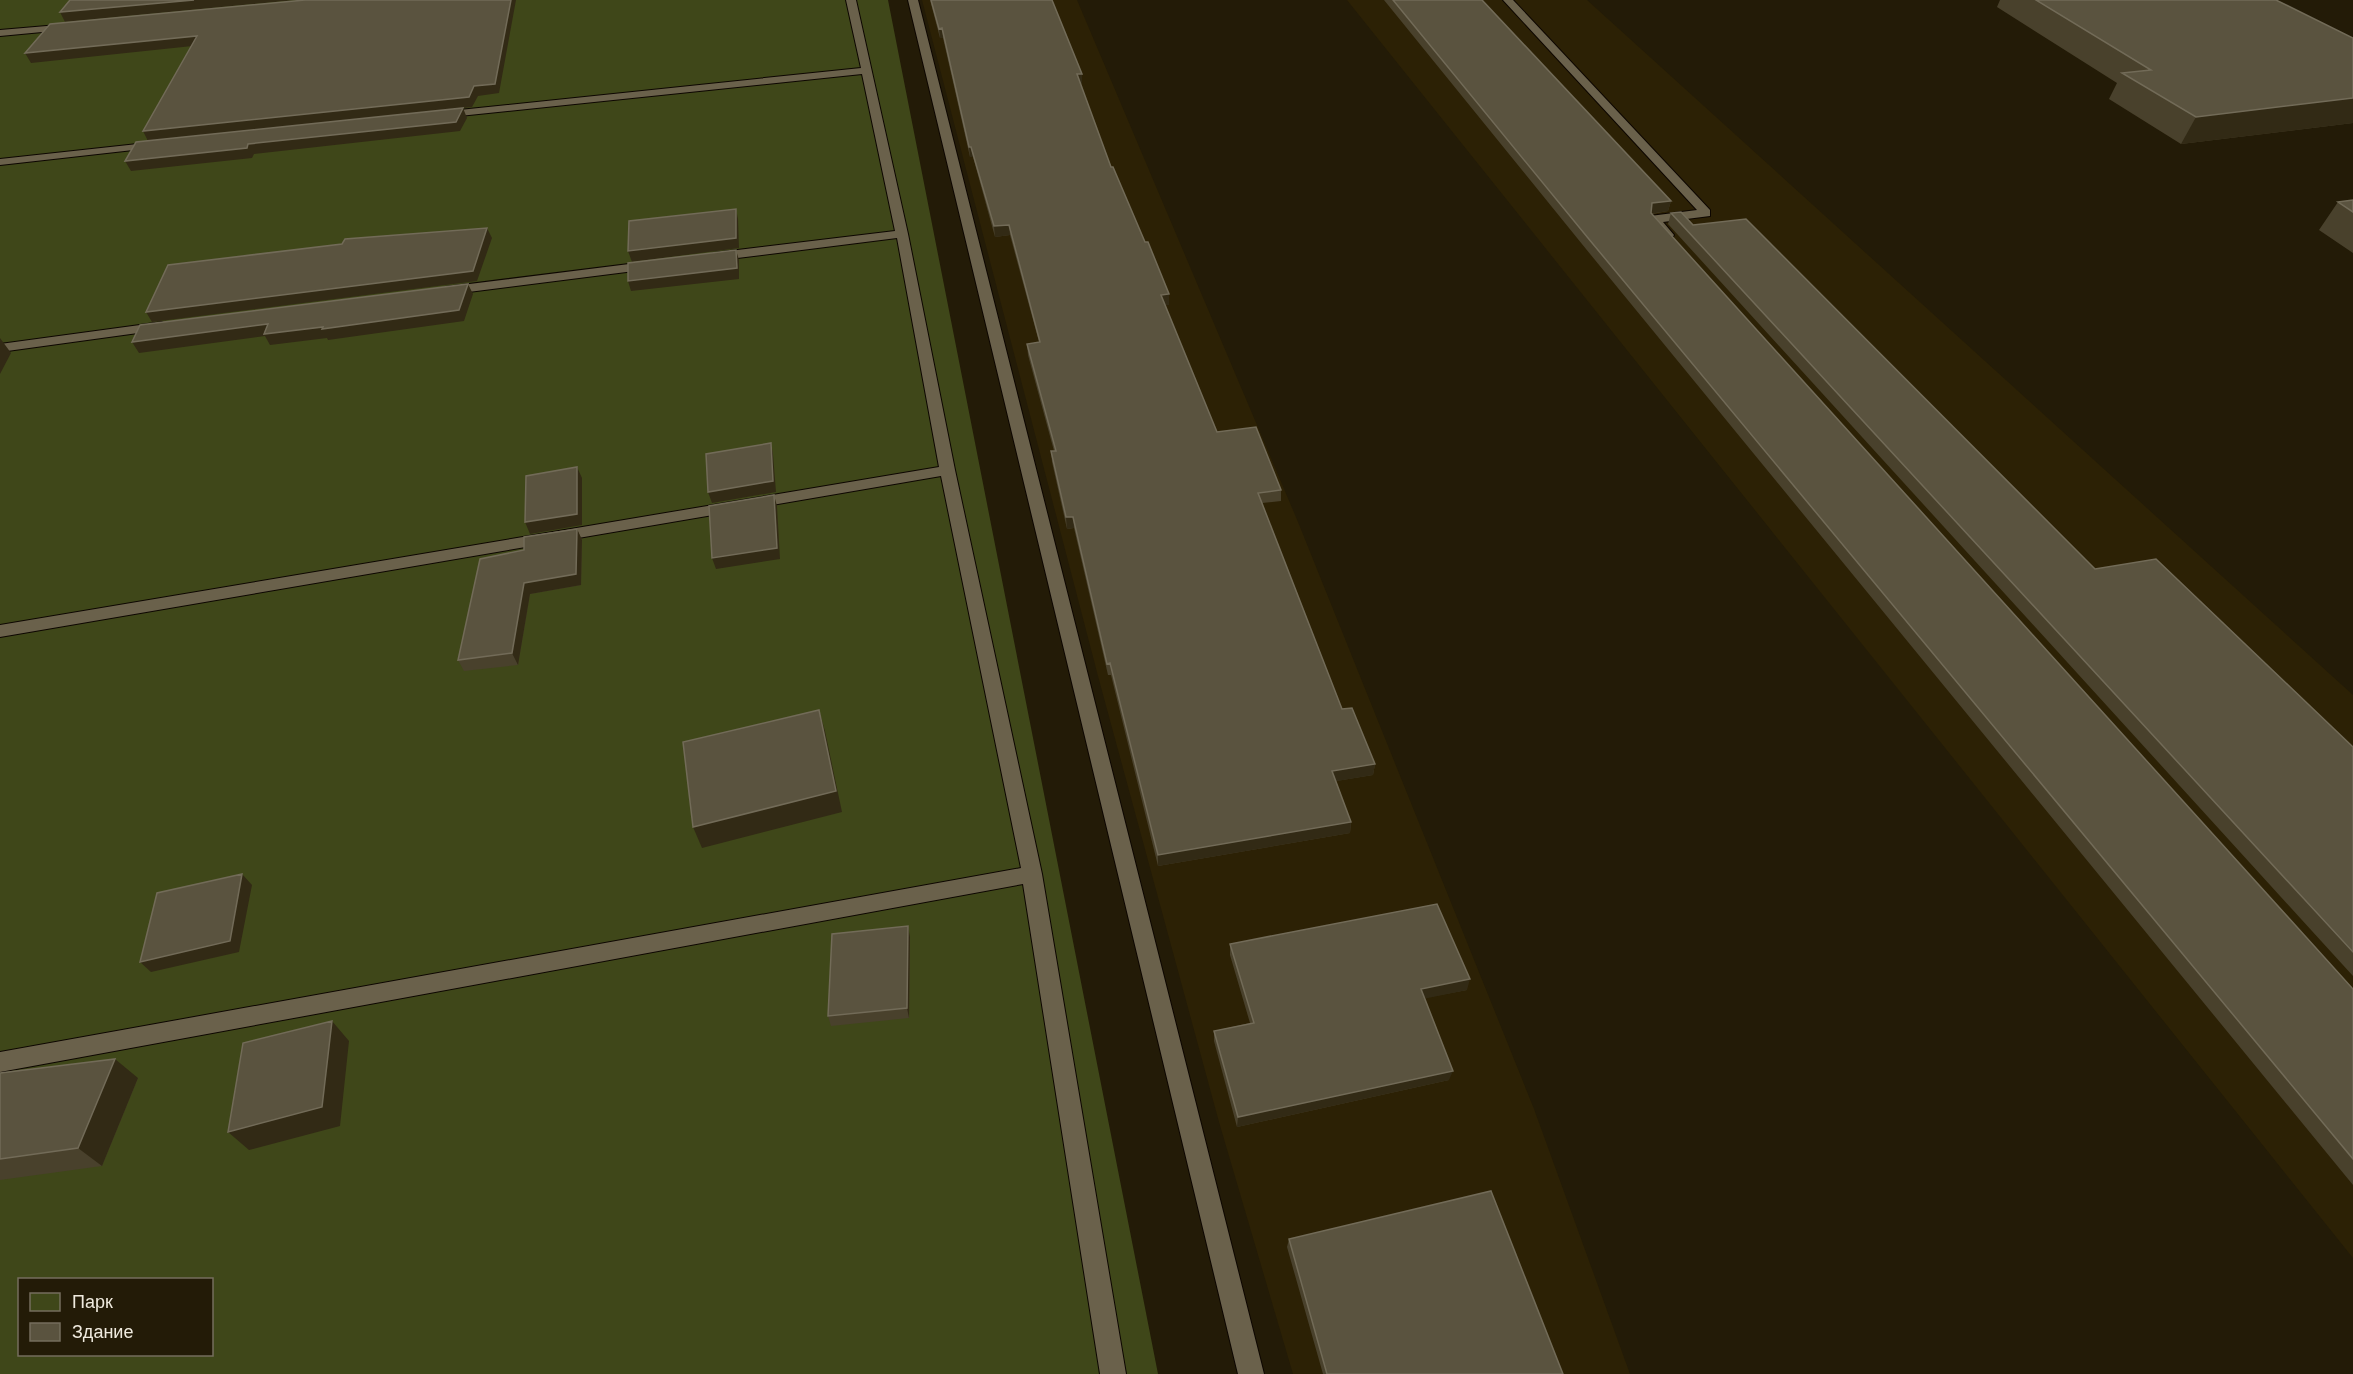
<svg xmlns="http://www.w3.org/2000/svg" width="2353" height="1374" viewBox="0 0 2353 1374" font-family="Barlow,sans-serif">
<style>
.built{fill:#2c2105}
.green{fill:#3f4719;fill-rule:evenodd}
.lines{fill:none;stroke-linecap:round;stroke-linejoin:round}
.lane-casing{stroke:#0d0600;stroke-width:2}
.lane{fill:#6a614b;fill-rule:evenodd}
.wall{fill:#49412c}
.shaded-wall{fill:#322a15}
.building{fill:#5a533f;stroke:#726b58;stroke-width:1.5}
</style>
<rect width="100%" height="100%" fill="#231b07"/>
<path class="built" d="M922,0H1077L1298,522L1534,1109L1630,1374H1293L1219,1122L1098,676Z
M1347,0H1587L2353,695V1258Z"/>
<path class="green" d="M0,0H888L1158,1374H0ZM20,1280H212V1354H20Z"/>
<g class="lines">
<defs>
<path id="lane" d="M846,0H856L908,234L955,470L1042,874L1126,1374H1100L1023,884L0,1072V1052L1021,868L941,476L0,637V625L939,467L897,238L713,261L707,257L713,253L895,231L862,74L440,118L435,115L440,112L861,68Z
M908,0H918L1264,1374H1238Z
M1503,0H1513L1710,210V216L1663,222L1674,235L1672,238H1664L1648,219L1650,216L1697,210Z
M70,24L75,27L74,29L0,36V30Z
M156,142L160,143V147L0,165V159Z
M653,261L658,262L659,265L658,268L445,295L438,291L445,287Z
M162,322L169,326L167,329L0,352V344Z"/>
</defs>
<use href="#lane" class="lane-casing"/>
<use href="#lane" class="lane"/>
</g>
<path class="wall" d="M930,0H1052L1082,83L1080,84L1111,167L1169,294V305H1165L1217,432L1281,490V501L1262,503L1342,709L1375,764L1373,775L1336,781L1351,822L1350,833L1158,866L1111,675H1108L1074,528L1067,529L1052,462L1051,451H1054L1028,355L1027,344L1039,342L1010,235L995,237L973,157H970L943,38H940Z
M1384,0H1482L1671,201L1668,211L1652,214L2353,989V1185L1586,249Z
M2000,0H2276L2353,38V123L2181,144L2109,99L2117,83L1997,7Z
M2353,200V253L2319,230L2338,202Z
M1671,213L1693,225L2095,569L2353,747V976L1668,224Z
M577,529L582,540L581,585L530,594L518,665L464,671L458,660L524,550Z
M910,937L909,1018L831,1026L828,1016Z
M1230,944L1467,990L1424,998L1449,1080L1237,1127L1214,1041V1031L1250,1023L1230,955Z
M0,1073L138,1078L102,1166L0,1180Z
M1289,1239L1563,1374H1323L1287,1247Z"/>
<path class="shaded-wall" d="M194,0H296L65,22L60,12Z
M511,0H516L499,93L478,96L472,107L148,141L143,131Z
M942,28L943,38H940L939,29Z
M197,36L202,45L31,63L25,53Z
M1077,74H1082V83L1077,84Z
M2353,98V123L2181,144L2196,117Z
M463,108L467,118L460,131L254,154L252,158L131,171L125,161L248,144Z
M969,147H971L973,157H970Z
M1671,201L1668,211L1649,214L1652,203Z
M736,209L738,219L739,248L632,262L628,251Z
M1009,225L1010,235L995,237L994,226Z
M487,228L492,238L477,281L152,322L146,312Z
M736,250L739,260V279L631,291L628,281Z
M468,284L473,294L464,321L328,340L327,338L270,345L265,336L139,353L132,342Z
M1169,294V305L1161,306V295Z
M0,338L11,353L0,374Z
M771,443L773,454L776,492L712,503L708,492Z
M577,467L582,478V525L530,534L525,522Z
M774,495L777,506L780,559L716,569L712,558Z
M1066,517H1073L1074,528L1067,529Z
M577,529L582,540L581,585L530,594L518,665L512,653L524,583Z
M819,710L825,731L842,812L702,848L693,827Z
M1375,764L1373,775L1331,782L1332,771Z
M1351,822L1350,833L1158,866V855Z
M242,874L252,885L239,952L151,972L140,962Z
M908,926L910,937L909,1018L907,1008Z
M1470,979L1467,990L1418,1000L1421,989Z
M332,1021L349,1041L340,1126L249,1150L228,1132Z
M115,1059L138,1078L102,1166L78,1148Z
M1453,1071L1449,1080L1237,1127L1238,1117Z"/>
<path class="building" d="M70,0H194L60,12Z
M305,0H511L495,84L474,86L469,97L143,131L197,36L25,53L50,24Z
M931,0H1052L1082,74H1077L1111,167H1113L1145,242H1148L1169,294L1161,295L1217,432L1256,427L1281,490L1258,493L1342,709L1352,708L1375,764L1332,771L1351,822L1158,855L1110,663L1107,664L1073,517H1066L1051,451H1056L1027,344L1040,342L1009,225L994,226L971,147H969L942,28L939,29Z
M1393,0H1482L1671,201L1652,203L1651,213L2353,989V1159L1588,238Z
M2036,0H2276L2353,38V98L2196,117L2122,73L2151,70Z
M463,108L456,122L248,144L247,148L125,161L136,142Z
M2353,200V212L2338,202Z
M736,209V238L628,251L629,221Z
M1681,212L1693,225L1746,219L2095,569L2156,559L2353,747V952L1671,213Z
M487,228L473,271L146,312L168,265L342,244L345,239Z
M736,250L737,268L628,281V263Z
M468,284L459,310L322,329L323,327L264,334L268,324L132,342L140,325Z
M771,443L773,481L708,492L706,454Z
M577,467V514L525,522L526,476Z
M774,495L777,548L712,558L709,506Z
M577,529L576,574L524,583L512,653L458,660L480,559L524,550V537Z
M819,710L836,791L693,827L683,742Z
M242,874L230,941L140,962L157,893Z
M1437,904L1470,979L1421,989L1453,1071L1238,1117L1214,1031L1254,1023L1230,944Z
M908,926L907,1008L828,1016L832,934Z
M332,1021L322,1107L228,1132L243,1043Z
M115,1059L78,1148L0,1159V1073Z
M1491,1191L1563,1374H1327L1289,1239Z"/>
<rect x="18" y="1278" width="195" height="78" fill="#231b07" stroke="#756e5d" stroke-width="1.5"/>
<rect x="30" y="1293" width="30" height="18" fill="#3f4719" stroke="#756e5d" stroke-width="1.5"/>
<text x="72" y="1308" font-size="18" fill="#efeade">Парк</text>
<rect x="30" y="1323" width="30" height="18" fill="#5a533f" stroke="#756e5d" stroke-width="1.5"/>
<text x="72" y="1338" font-size="18" fill="#efeade">Здание</text>
</svg>
